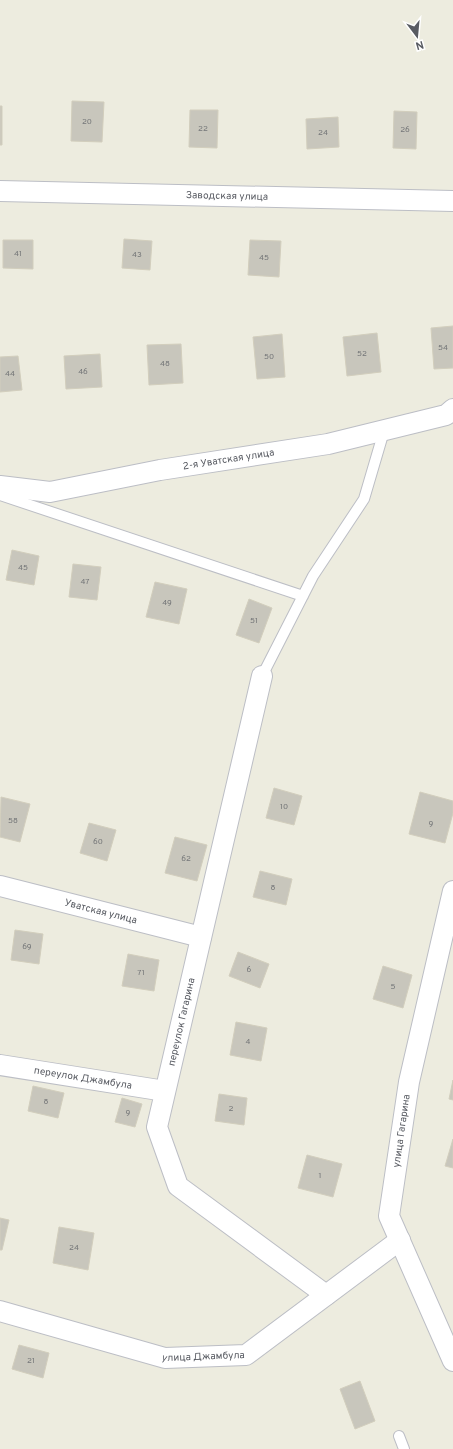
<svg xmlns="http://www.w3.org/2000/svg" width="453" height="1449" viewBox="0 0 453 1449" font-family="Overpass,sans-serif">
<style>
.building{fill:#c8c6bc;stroke:#d2cebd}
.lines{fill:none;stroke-linecap:round;stroke-linejoin:round}
.service-casing{stroke:#bcbec5;stroke-width:12}
.minor-casing{stroke:#bcbec5;stroke-width:22}
.service{stroke:#fff;stroke-width:10}
.minor{stroke:#fff;stroke-width:20}
.labels{text-anchor:middle;dominant-baseline:central;stroke-width:4;stroke-linejoin:round;paint-order:stroke}
.number-label{font-size:8px;fill:#747678}
.street-label{font-size:10px;fill:#585b62;stroke:#fff}
</style>
<rect width="100%" height="100%" fill="#edecdf"/>
<path class="building" d="M72,101L104,102L102,142L71,141Z
M0,106H2V145H0Z
M190,110H218L217,148L189,147Z
M394,111L417,112L416,149L393,148Z
M338,117L339,147L307,149L306,119Z
M124,239L152,241L150,270L122,268Z
M3,240H33V269L3,268Z
M250,240L281,241L279,277L248,275Z
M453,326V368L434,369L431,328Z
M377,333L381,372L347,376L343,337Z
M282,334L285,377L257,379L253,337Z
M181,344L183,383L149,385L147,345Z
M100,354L102,387L66,389L64,356Z
M18,356L22,390L0,392V357Z
M12,550L39,556L34,585L6,580Z
M73,564L101,567L97,600L69,597Z
M155,582L187,589L179,624L146,617Z
M249,599L272,608L259,643L236,635Z
M274,788L302,796L294,825L266,818Z
M420,792L453,801V813L445,843L409,834Z
M1,797L30,804L20,842L0,837Z
M89,823L116,830L107,861L80,853Z
M175,837L207,845L197,881L165,873Z
M260,871L292,879L286,905L253,897Z
M15,930L43,934L39,964L11,960Z
M238,952L269,964L260,988L229,976Z
M128,954L159,960L154,991L122,986Z
M383,966L412,975L403,1008L373,999Z
M236,1022L267,1028L261,1061L230,1055Z
M453,1080V1100L449,1099Z
M33,1086L64,1093L58,1118L28,1111Z
M219,1094L247,1098L244,1125L215,1121Z
M122,1098L142,1104L135,1127L115,1122Z
M453,1139V1168L445,1166Z
M307,1155L342,1164L333,1197L298,1188Z
M0,1218L9,1220L2,1250H0Z
M59,1227L94,1233L88,1270L53,1263Z
M19,1345L49,1353L43,1378L12,1369Z
M360,1381L375,1421L355,1429L340,1389Z"/>
<g class="lines">
<defs>
<path id="service" d="M0,495L303,596
M262,676L313,576L364,499L384,431
M399,1436L404,1449"/>
<g id="minor">
<path id="s1" d="M0,191L453,201"/>
<path id="s2" d="M0,486L50,492L160,470L328,444L446,415L453,409"/>
<path d="M262,676L157,1127L178,1186L326,1295"/>
<path id="s3" d="M0,886L201,937"/>
<path d="M453,891L409,1082L389,1216L453,1361"/>
<path id="s4" d="M0,1065L165,1091"/>
<path id="s5" d="M0,1311L165,1358L246,1355L400,1240"/>
</g>
</defs>
<use href="#service" class="service-casing"/>
<use href="#minor" class="minor-casing"/>
<use href="#service" class="service"/>
<use href="#minor" class="minor"/>
</g>
<g class="labels">
<g class="number-label">
<text x="87" y="122">20</text>
<text x="203" y="129">22</text>
<text x="405" y="130">26</text>
<text x="323" y="133">24</text>
<text x="18" y="254">41</text>
<text x="137" y="255">43</text>
<text x="264" y="258">45</text>
<text x="443" y="348">54</text>
<text x="362" y="354">52</text>
<text x="269" y="357">50</text>
<text x="165" y="364">48</text>
<text x="83" y="372">46</text>
<text x="10" y="374">44</text>
<text x="23" y="568">45</text>
<text x="85" y="582">47</text>
<text x="167" y="603">49</text>
<text x="254" y="621">51</text>
<text x="284" y="807">10</text>
<text x="13" y="821">58</text>
<text x="431" y="824">9</text>
<text x="98" y="842">60</text>
<text x="186" y="859">62</text>
<text x="273" y="888">8</text>
<text x="27" y="947">69</text>
<text x="249" y="970">6</text>
<text x="141" y="973">71</text>
<text x="393" y="987">5</text>
<text x="248" y="1042">4</text>
<text x="46" y="1102">8</text>
<text x="231" y="1109">2</text>
<text x="128" y="1113">9</text>
<text x="320" y="1176">1</text>
<text x="74" y="1248">24</text>
<text x="31" y="1361">21</text>
</g>
<g class="street-label">
<text stroke="none"><textPath href="#s1" startOffset="227">Заводская улица</textPath></text>
<text stroke="none"><textPath href="#s2" startOffset="232">2-я Уватская улица</textPath></text>
<text stroke="none"><textPath href="#s3" startOffset="104">Уватская улица</textPath></text>
<text transform="translate(182 1022) rotate(-77)">переулок Гагарина</text>
<text stroke="none"><textPath href="#s4" startOffset="84">переулок Джамбула</textPath></text>
<text transform="translate(402 1131) rotate(-82)">улица Гагарина</text>
<text stroke="none"><textPath href="#s5" startOffset="210">улица Джамбула</textPath></text>
</g>
</g>
<g transform="translate(417 36) rotate(164)" stroke="#ffffff" stroke-width="3" paint-order="stroke">
<path d="M0-3L7 15L0 10L-7 15Z" fill="#585b62"/>
<text y="-6" font-size="11" font-weight="bold" text-anchor="middle" fill="#585b62">N</text>
</g>
</svg>
